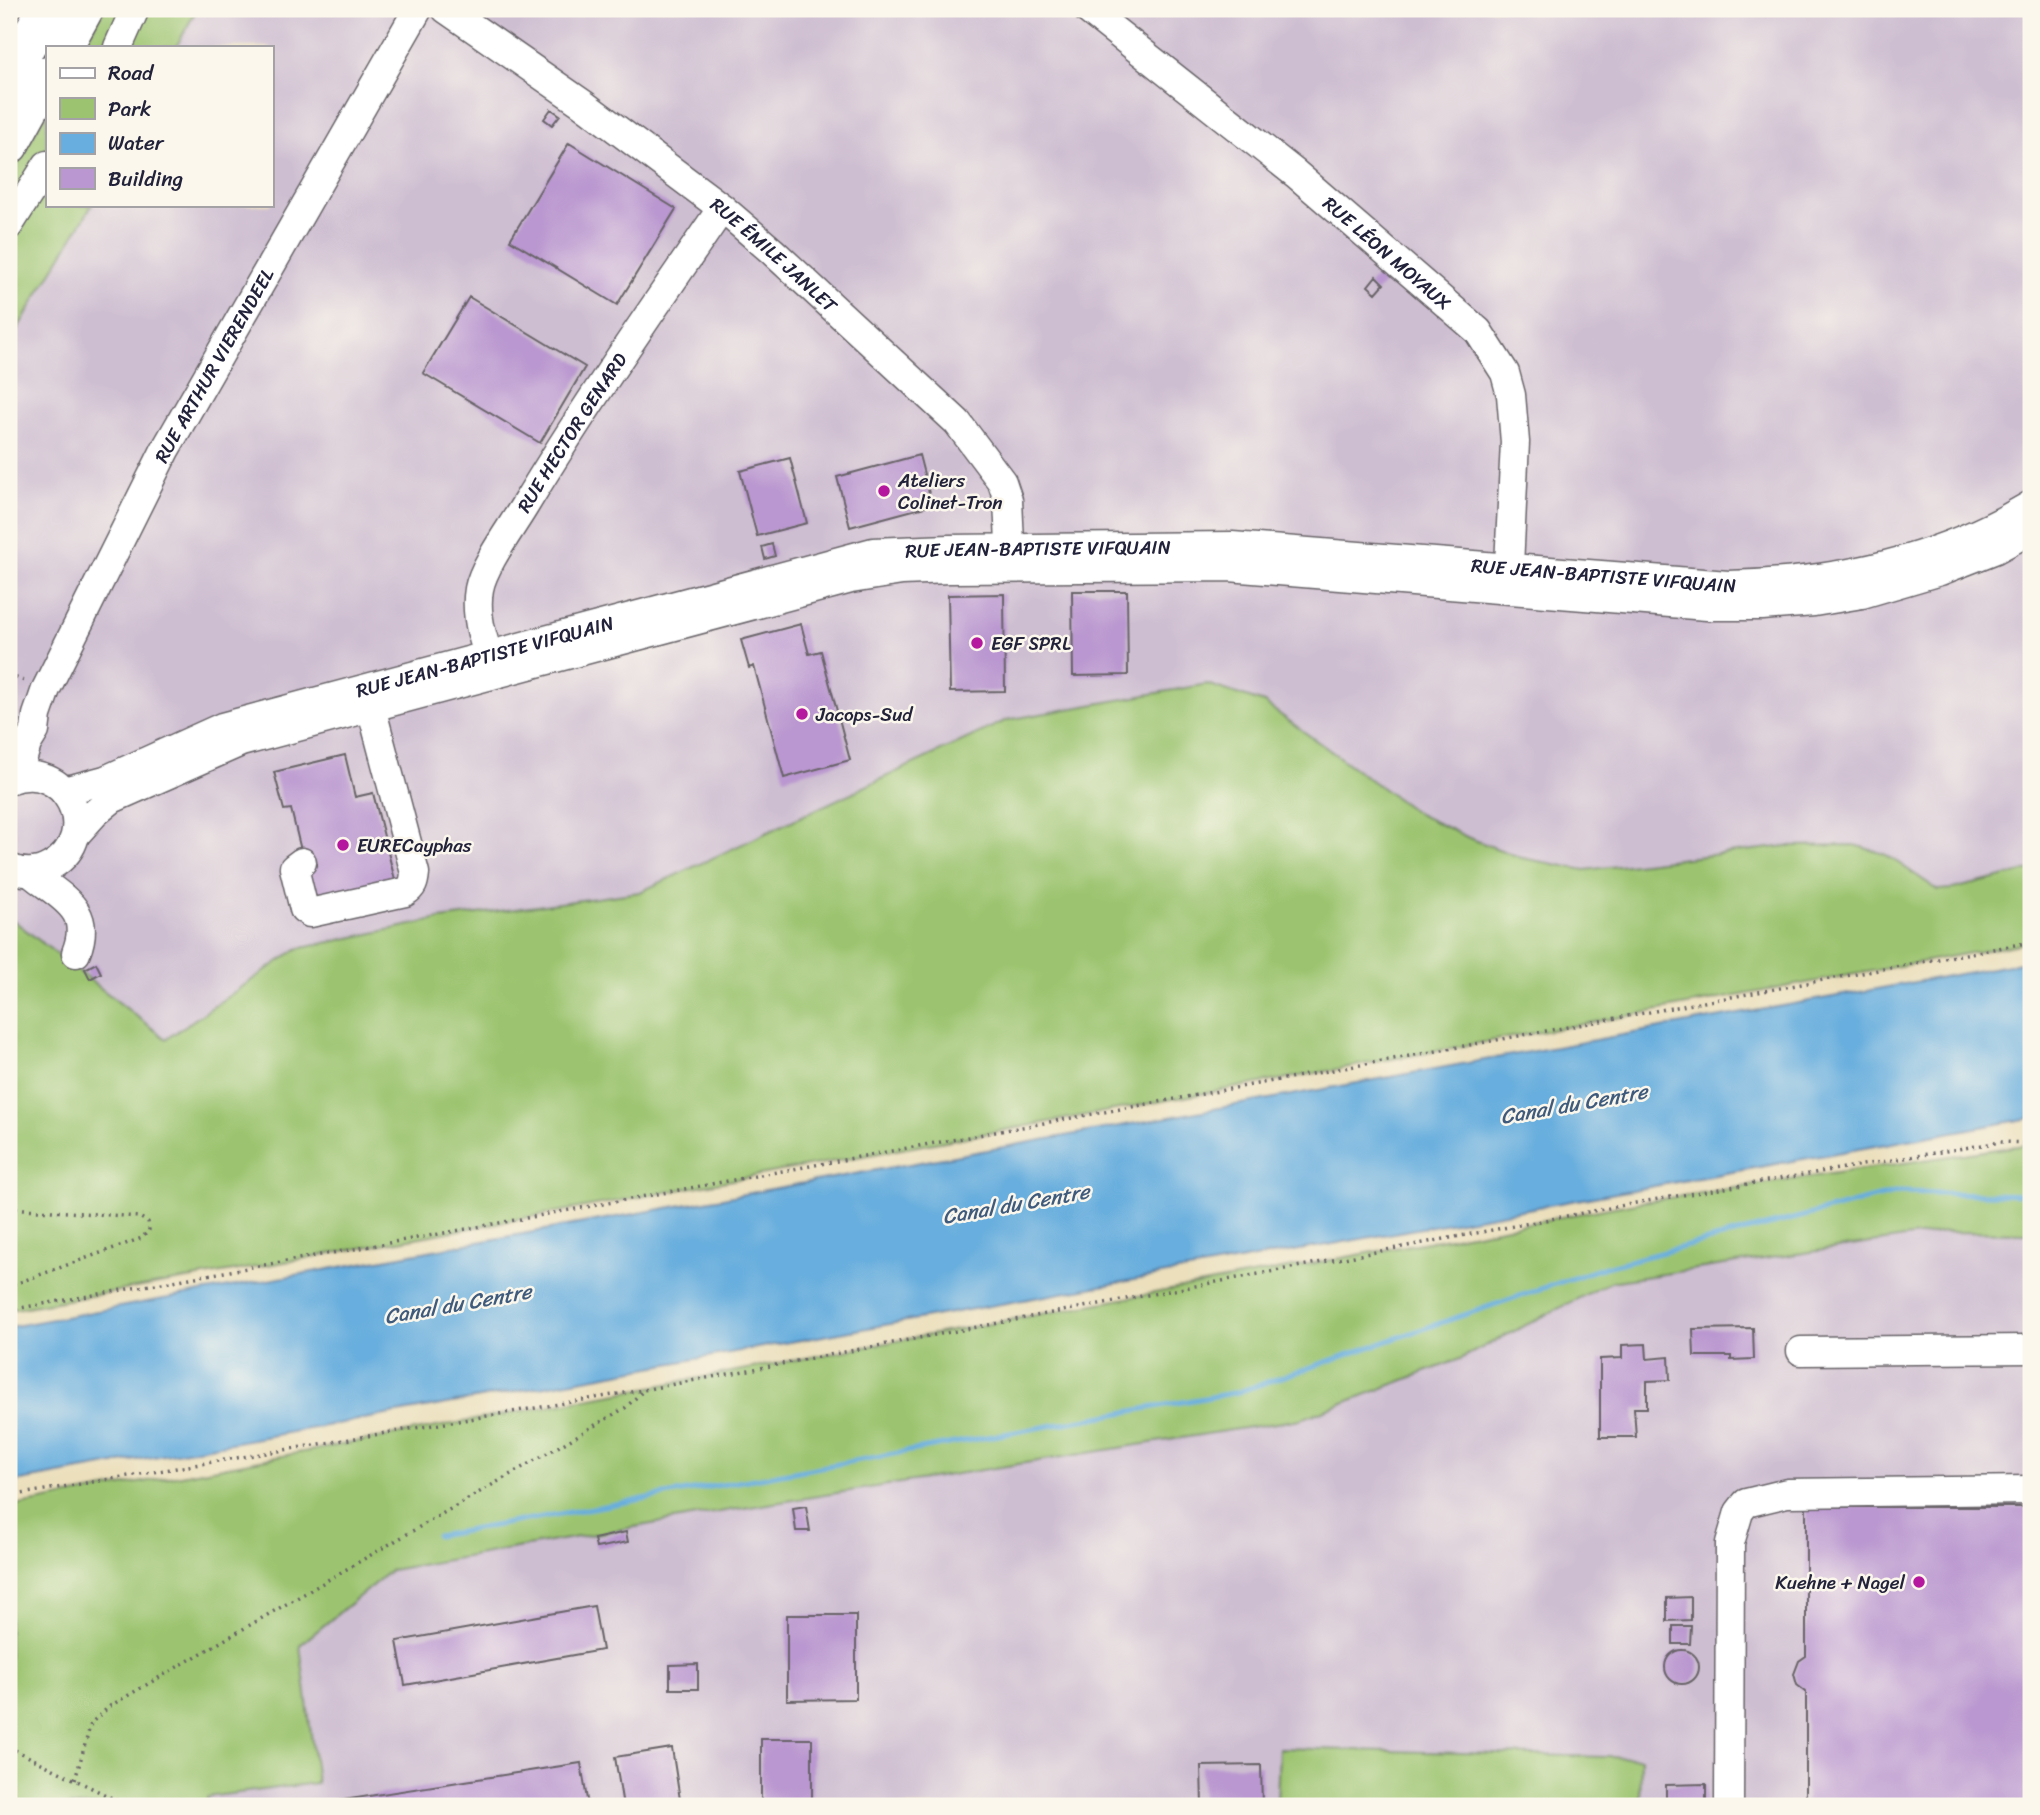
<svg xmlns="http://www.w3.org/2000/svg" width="2040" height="1815" viewBox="0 0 2040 1815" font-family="Sriracha,sans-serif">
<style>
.industrial{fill:#cebed1}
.green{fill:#9cc470;stroke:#5f7356;stroke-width:2}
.water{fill:#68aede;stroke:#45688c;stroke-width:2}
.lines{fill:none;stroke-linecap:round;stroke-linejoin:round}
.stream{stroke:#68aede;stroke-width:5}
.building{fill:#ba97d0}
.minor-casing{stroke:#686468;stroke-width:31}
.highway-casing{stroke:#686468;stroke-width:41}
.path{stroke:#686468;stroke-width:3.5;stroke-dasharray:2 5;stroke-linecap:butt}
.minor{stroke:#fff;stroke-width:28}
.highway{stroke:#fff;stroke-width:38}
.poi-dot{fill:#b5179e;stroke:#fbf7ec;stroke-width:2.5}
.labels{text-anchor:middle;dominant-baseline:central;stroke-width:5;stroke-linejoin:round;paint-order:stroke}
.street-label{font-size:19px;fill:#22223b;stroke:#fbf7ec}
.poi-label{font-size:19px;fill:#22223b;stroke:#fbf7ec;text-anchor:start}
.water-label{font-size:21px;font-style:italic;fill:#3e5a7c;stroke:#fbf7ec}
</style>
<rect width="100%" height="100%" fill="#fbf7ec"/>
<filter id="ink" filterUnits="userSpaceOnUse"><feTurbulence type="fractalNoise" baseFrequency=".0143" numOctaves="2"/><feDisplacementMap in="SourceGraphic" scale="14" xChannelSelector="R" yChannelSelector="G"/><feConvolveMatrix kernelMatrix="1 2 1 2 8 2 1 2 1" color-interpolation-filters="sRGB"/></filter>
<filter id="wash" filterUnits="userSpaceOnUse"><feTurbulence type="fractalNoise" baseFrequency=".00686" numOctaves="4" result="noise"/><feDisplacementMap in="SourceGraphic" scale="28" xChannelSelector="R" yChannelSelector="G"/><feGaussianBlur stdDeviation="1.57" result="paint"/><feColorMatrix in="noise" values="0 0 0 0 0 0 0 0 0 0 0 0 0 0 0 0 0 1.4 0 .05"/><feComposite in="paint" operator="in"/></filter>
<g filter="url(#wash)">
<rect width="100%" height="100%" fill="#ebdfbc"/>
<path class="industrial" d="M197,9H2031V870L1953,889L1937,890L1885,854L1787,846L1585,870L1522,858L1469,838L1418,814L1354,769L1007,720L640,892L440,919L297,949L166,1039L9,917V343L92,205H271V47H176Z
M2031,1147V1806H208L207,1797L9,1507Z"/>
<path class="green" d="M104,9H197L176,47H82Z
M47,110V205H92L9,343V179Z
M1207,684L1264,703L1418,814L1469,838L1522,858L1585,870L1787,846L1854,845L1885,854L1938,890L1953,889L2031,870V942L268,1265L9,1310V917L166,1039L297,949L440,919L640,892L1007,720Z
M2031,1144V1233L1945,1232L1610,1282L1460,1359L1301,1419L731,1510L391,1570L300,1645L317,1783L207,1797L208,1806H9V1507L1641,1202Z
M1279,1748L1641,1758L1640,1806H1277Z"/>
<path class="water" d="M2031,961V1118L9,1483V1327Z"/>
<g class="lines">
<path class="stream" d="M437,1536L1238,1392L1605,1267L1898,1192L2031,1195"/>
</g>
<g id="blocks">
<path class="building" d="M551,109L560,115L552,125L544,119Z
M569,143L676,209L617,305L510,240Z
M1376,276L1384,284L1376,293L1368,286Z
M469,297L585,367L540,443L423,373Z
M919,455L932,505L850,527L837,477Z
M790,458L807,523L757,536L740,471Z
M772,544L775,556L765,559L762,547Z
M1072,591H1127L1128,675L1073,676Z
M1004,594L1005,691L950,692L948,595Z
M801,624L809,654L821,651L850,760L784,778L754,666L749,668L741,640Z
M345,755L355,797L373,793L395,880L313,900L291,809L284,810L274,772Z
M96,963L101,973L90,979L85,969Z
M1753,1328L1754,1359L1731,1360V1356H1694L1693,1329Z
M1646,1344L1647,1359L1669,1357L1670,1380L1647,1381V1408H1634L1636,1437H1600V1359L1622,1358V1345Z
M806,1506L810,1531H796L793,1508Z
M1806,1507H2031V1806H1806V1692L1797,1685L1794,1674L1799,1661L1806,1656Z
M626,1532L628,1542L596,1548L594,1539Z
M1691,1597V1620L1667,1621V1598Z
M594,1606L602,1650L405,1685L397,1641Z
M787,1615H856V1699L787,1700Z
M1673,1626H1691L1690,1644H1673Z
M1665 1667a17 17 0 1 1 34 0a17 17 0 1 1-34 0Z
M698,1664V1689H670V1665Z
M761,1739H812V1806H761Z
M672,1748L681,1806H623L615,1757Z
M581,1763L588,1806H311V1805Z
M1261,1765L1262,1806H1202L1201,1766Z
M1706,1784V1806H1666V1785Z"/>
</g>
</g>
<g filter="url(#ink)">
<use href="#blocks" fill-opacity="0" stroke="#686468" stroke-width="2"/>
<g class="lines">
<defs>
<g id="minor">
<path id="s1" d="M446,9L583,104L722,208L772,251L957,422L1002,482L1008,500L1011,565"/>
<path id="s2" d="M1087,9L1296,174L1478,331L1505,373L1511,395L1515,442L1508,586"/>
<path d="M118,47L135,9"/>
<path d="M9,225L47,165"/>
<path id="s3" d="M495,672C485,647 474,617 479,589C483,566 512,527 525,505C586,404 655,306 722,208"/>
<path id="s4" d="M17,777L27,744L35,731L37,715L46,689L165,450L418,9"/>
<path d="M9,780C66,757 104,835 51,866C38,874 23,874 9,868"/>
<path id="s5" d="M64,791L105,780L222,727L873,552L949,549L1232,546L1728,585C1834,583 1939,561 2031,505"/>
<path d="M76,834L95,813L112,799L241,742L851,579L902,571L949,569L1229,567L1707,606H1762L1814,602L1862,594L1940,571L1996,549L2031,530"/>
<path d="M302,862L294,868L304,909L310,913L405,892C413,887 414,883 415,873L371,707"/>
<path d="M31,873C59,897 94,908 76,953"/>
<path d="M1801,1351L2031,1349"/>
<path d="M1729,1806L1730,1543L1739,1512L1746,1503L1787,1493L2031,1490"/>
</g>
<path id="highway" d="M63,47L84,9
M9,77L46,9
M9,145L47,76"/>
</defs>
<use href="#minor" class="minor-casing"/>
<use href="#highway" class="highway-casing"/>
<path class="path" d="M9,675L24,681
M9,1208L139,1217L148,1222L149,1230L142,1238L9,1286
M9,1310L428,1236L2031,942
M9,1496L643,1390L1641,1202L2000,1142L2031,1143
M9,1747L128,1806
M75,1780L91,1723L110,1706L625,1408L643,1391"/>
<use href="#minor" class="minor"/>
<use href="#highway" class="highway"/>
</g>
</g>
<g class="poi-dot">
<circle cx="884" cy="491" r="7"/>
<circle cx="977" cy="643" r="7"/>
<circle cx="802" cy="714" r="7"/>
<circle cx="343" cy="845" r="7"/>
<circle cx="1919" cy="1582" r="7"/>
</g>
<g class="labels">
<g class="street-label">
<text stroke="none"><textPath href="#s2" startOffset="387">RUE LÉON MOYAUX</textPath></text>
<text stroke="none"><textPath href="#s1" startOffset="410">RUE ÉMILE JANLET</textPath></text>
<text stroke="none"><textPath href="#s4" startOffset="458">RUE ARTHUR VIERENDEEL</textPath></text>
<text stroke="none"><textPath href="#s3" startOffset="268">RUE HECTOR GENARD</textPath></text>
<text stroke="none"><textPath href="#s5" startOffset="1010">RUE JEAN-BAPTISTE VIFQUAIN</textPath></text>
<text stroke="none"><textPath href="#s5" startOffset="1577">RUE JEAN-BAPTISTE VIFQUAIN</textPath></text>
<text stroke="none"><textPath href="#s5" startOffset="443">RUE JEAN-BAPTISTE VIFQUAIN</textPath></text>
</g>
<g class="poi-label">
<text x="898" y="480">Ateliers<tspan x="898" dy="22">Colinet-Tron</tspan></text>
<text x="991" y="643">EGF SPRL</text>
<text x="816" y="714">Jacops-Sud</text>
<text x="357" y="845">EURECayphas</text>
<text x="1905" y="1582" text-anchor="end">Kuehne + Nagel</text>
</g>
<g class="water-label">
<text transform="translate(1574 1104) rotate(-10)">Canal du Centre</text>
<text transform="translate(1016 1204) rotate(-10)">Canal du Centre</text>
<text transform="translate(458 1304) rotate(-10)">Canal du Centre</text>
</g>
</g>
<rect width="2040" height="1815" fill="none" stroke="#fbf7ec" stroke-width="35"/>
<rect x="46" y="46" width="228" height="161" fill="#fbf7ec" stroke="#a4a2a5" stroke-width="2"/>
<rect x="60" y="68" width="35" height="10" fill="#ffffff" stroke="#a4a2a5" stroke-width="2"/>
<text x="108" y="80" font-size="21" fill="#22223b">Road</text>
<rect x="60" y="98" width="35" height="21" fill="#9cc470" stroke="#a4a2a5" stroke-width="2"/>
<text x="108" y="116" font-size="21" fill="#22223b">Park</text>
<rect x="60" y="133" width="35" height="21" fill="#68aede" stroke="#a4a2a5" stroke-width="2"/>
<text x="108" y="150" font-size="21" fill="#22223b">Water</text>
<rect x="60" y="168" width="35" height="21" fill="#ba97d0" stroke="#a4a2a5" stroke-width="2"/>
<text x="108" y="186" font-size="21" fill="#22223b">Building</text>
</svg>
